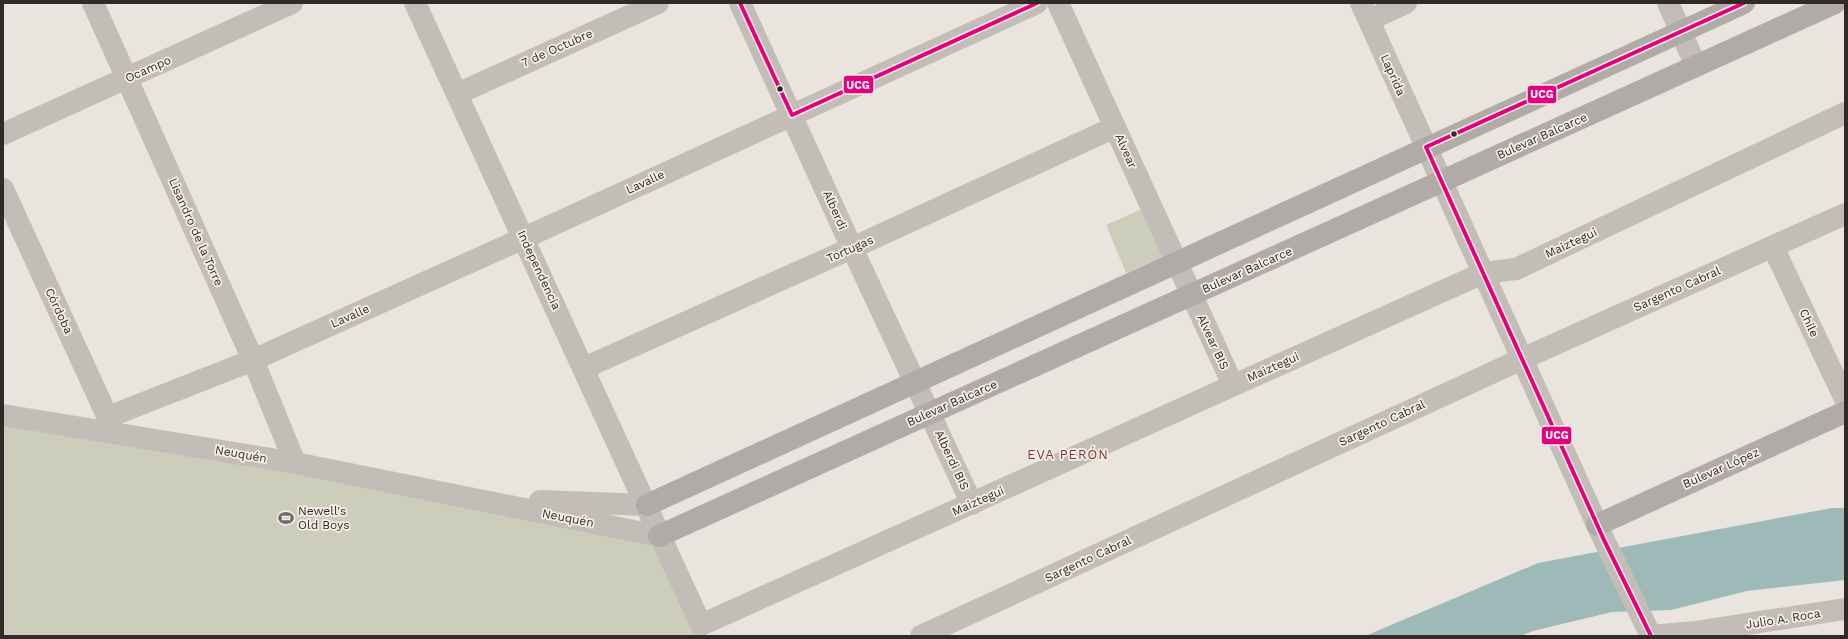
<svg xmlns="http://www.w3.org/2000/svg" width="1848" height="639" viewBox="0 0 1848 639" font-family="'Work Sans',sans-serif">
<style>
.green{fill:#cccebb}
.water{fill:#9ebab8}
.lines{fill:none;stroke-linecap:round;stroke-linejoin:round}
.minor{stroke:#c3bdb8;stroke-width:22}
.major{stroke:#b1aba8;stroke-width:22}
.bus-1-casing{stroke:#f7eee7;stroke-width:7}
.bus-1{stroke:#e5007d;stroke-width:4}
.bus-dot{fill:#332a28;stroke:#f7eee7;stroke-width:1.5}
.labels{text-anchor:middle;dominant-baseline:central;stroke-width:3.5;stroke-linejoin:round;paint-order:stroke}
.street-label{font-size:12px;fill:#332a28;stroke:#f7eee7}
.poi-label{font-size:12px;fill:#332a28;stroke:#f7eee7;text-anchor:start}
.neighbourhood-label{font-size:13px;letter-spacing:1px;fill:#79372a;stroke:#f7eee7}
.line-badge{stroke:#f7eee7;stroke-width:1.5}
.badge-label{font-size:11px;text-anchor:middle;font-weight:bold;fill:#fff}
</style>
<rect width="100%" height="100%" fill="#eae4df"/>
<path class="green" d="M1142,209L1163,257L1126,273L1106,225Z
M3,415L659,536L706,636H3Z"/>
<path class="water" d="M1832,508H1845V580L1747,591L1671,610L1612,612L1533,631L1520,636H1365L1538,563Z"/>
<g class="lines">
<path class="minor" d="M93,3L253,360L295,463
M415,3L701,625L1483,273L1516,269L1845,113
M740,3L852,248L972,504
M1058,3L1233,385
M1361,3L1604,540L1651,636
M1668,3L1696,66
M1369,20L1406,3
M457,94L658,3
M3,134L292,3
M3,189L114,431
M1773,247L1845,399
M584,368L852,248L1115,127
M3,415L295,463L659,536
M108,417L253,360L524,238L1037,3
M540,501L647,505
M921,636L1522,359L1845,214
M1650,636L1695,632L1845,609"/>
<path class="major" d="M647,505L1744,3
M1597,525L1845,412
M659,536L1835,3"/>
<defs>
<path id="bus-1" d="M740,3L792,115L1037,3
M1651,636L1604,540L1426,147L1744,3"/>
</defs>
<use href="#bus-1" class="bus-1-casing"/>
<use href="#bus-1" class="bus-1"/>
</g>
<defs>
<symbol id="stadium-bare" viewBox="-9 -9 18 18"><path d="M0-5a6.5 5 0 1 0 0 10a6.5 5 0 1 0 0-10ZM-3.5-1.8h7v3.6h-7Z" fill="#736b68" stroke="#f7eee7" stroke-width="2.5" paint-order="stroke"/></symbol>
</defs>
<g fill-rule="evenodd">
<use href="#stadium-bare" x="275" y="507" width="22" height="22"/>
</g>
<g class="bus-dot">
<circle cx="780" cy="89" r="3.5"/>
<circle cx="1454" cy="134" r="3.5"/>
</g>
<g class="labels">
<g class="street-label">
<text transform="translate(557 48) rotate(-24)">7 de Octubre</text>
<text transform="translate(148 69) rotate(-24)">Ocampo</text>
<text transform="translate(1393 75) rotate(66)">Laprida</text>
<text transform="translate(1542 136) rotate(-24)">Bulevar Balcarce</text>
<text transform="translate(1126 151) rotate(66)">Alvear</text>
<text transform="translate(645 182) rotate(-25)">Lavalle</text>
<text transform="translate(835 210) rotate(66)">Alberdi</text>
<text transform="translate(196 232) rotate(66)">Lisandro de la Torre</text>
<text transform="translate(1571 243) rotate(-25)">Maiztegui</text>
<text transform="translate(850 249) rotate(-24)">Tortugas</text>
<text transform="translate(539 270) rotate(65)">Independencia</text>
<text transform="translate(1247 270) rotate(-24)">Bulevar Balcarce</text>
<text transform="translate(1677 289) rotate(-24)">Sargento Cabral</text>
<text transform="translate(59 311) rotate(65)">Córdoba</text>
<text transform="translate(350 316) rotate(-24)">Lavalle</text>
<text transform="translate(1809 323) rotate(65)">Chile</text>
<text transform="translate(1213 342) rotate(65)">Alvear BIS</text>
<text transform="translate(1273 367) rotate(-24)">Maiztegui</text>
<text transform="translate(952 403) rotate(-24)">Bulevar Balcarce</text>
<text transform="translate(1382 423) rotate(-25)">Sargento Cabral</text>
<text transform="translate(241 454) rotate(10)">Neuquén</text>
<text transform="translate(952 460) rotate(65)">Alberdi BIS</text>
<text transform="translate(1721 468) rotate(-24)">Bulevar López</text>
<text transform="translate(978 501) rotate(-24)">Maiztegui</text>
<text transform="translate(568 518) rotate(11)">Neuquén</text>
<text transform="translate(1088 559) rotate(-25)">Sargento Cabral</text>
<text transform="translate(1783 619) rotate(-9)">Julio A. Roca</text>
</g>
<g class="poi-label">
<text x="298" y="511">Newell's<tspan x="298" dy="14">Old Boys</tspan></text>
</g>
<g class="neighbourhood-label">
<text x="1068" y="454">EVA PERÓN</text>
</g>
</g>
<g class="line-badge">
<rect x="843" y="75" width="31" height="19" rx="4" fill="#e5007d"/>
<rect x="1527" y="85" width="30" height="19" rx="4" fill="#e5007d"/>
<rect x="1541" y="426" width="31" height="19" rx="4" fill="#e5007d"/>
</g>
<g class="badge-label">
<text x="858" y="89">UCG</text>
<text x="1542" y="98">UCG</text>
<text x="1557" y="439">UCG</text>
</g>
<rect width="1848" height="639" fill="none" stroke="#332a28" stroke-width="8"/>
</svg>
